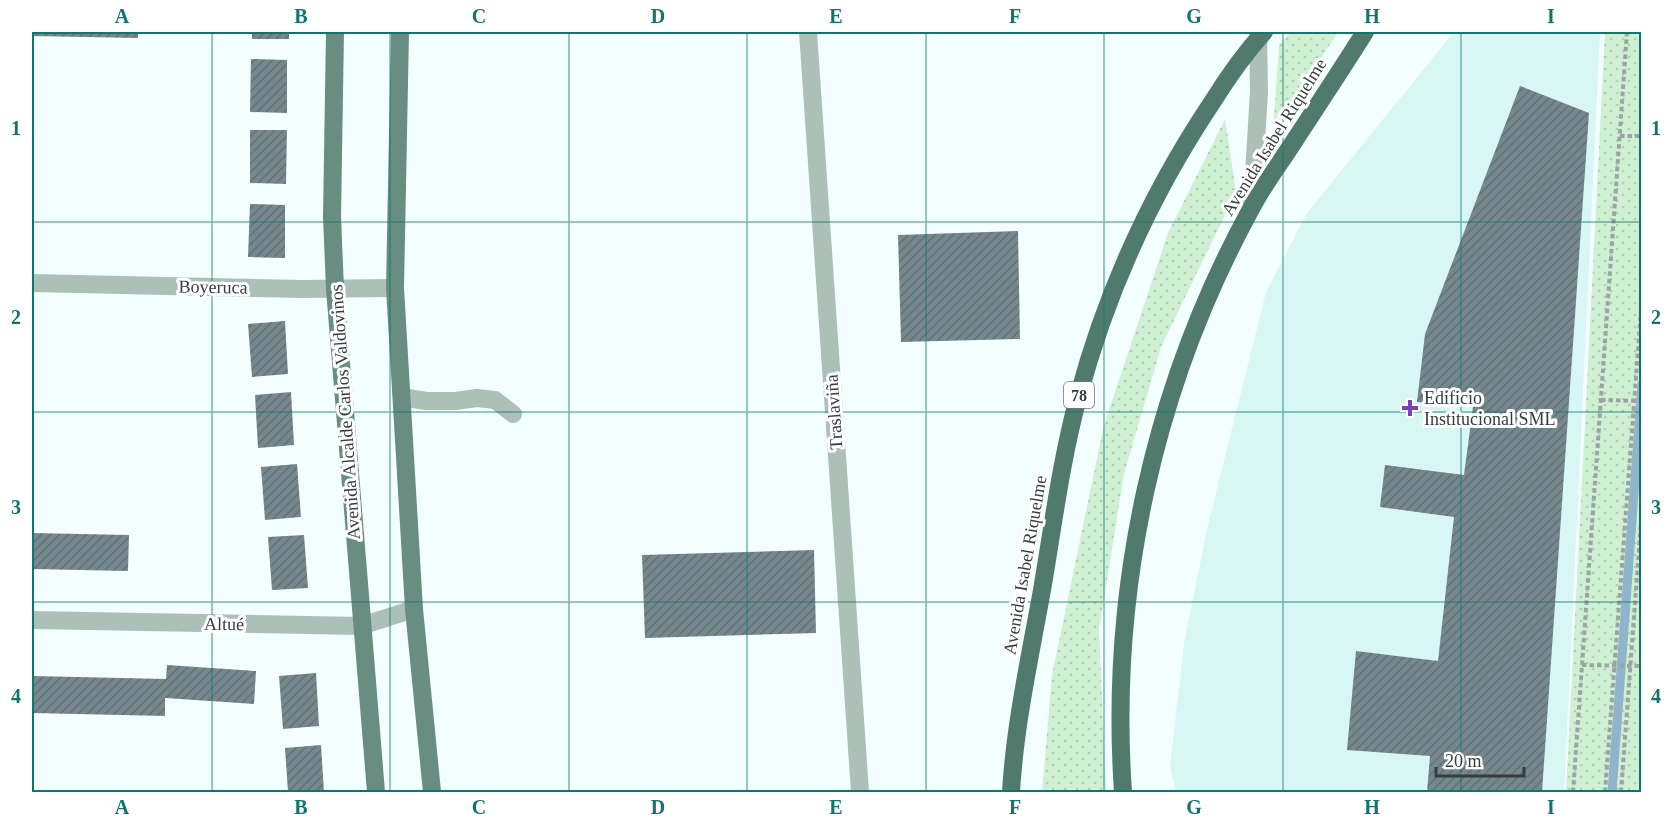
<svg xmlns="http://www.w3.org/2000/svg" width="1673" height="824" viewBox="0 0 1673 824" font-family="Georgia,serif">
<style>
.built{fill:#d7f6f4}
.green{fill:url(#green-dots)}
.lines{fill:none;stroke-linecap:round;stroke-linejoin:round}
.stream{stroke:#8fb4cc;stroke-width:9}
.building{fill:url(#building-hatch)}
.path{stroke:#99a4a3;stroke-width:4;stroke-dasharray:4.5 3;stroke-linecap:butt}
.minor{stroke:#acc0b8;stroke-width:18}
.major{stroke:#698d80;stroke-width:18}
.highway{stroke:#507b6c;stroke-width:18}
.grid{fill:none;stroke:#0f766e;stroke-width:1.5;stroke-opacity:0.55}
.poi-dot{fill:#7842b8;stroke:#fff;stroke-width:2}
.labels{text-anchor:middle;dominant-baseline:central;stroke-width:6;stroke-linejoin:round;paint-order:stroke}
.shield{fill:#fff;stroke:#727877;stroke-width:1.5}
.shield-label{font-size:16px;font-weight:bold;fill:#353e3d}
.street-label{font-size:18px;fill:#353e3d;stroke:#fff}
.poi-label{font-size:18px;fill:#353e3d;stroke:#fff;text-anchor:start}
.neatline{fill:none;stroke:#0f766e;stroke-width:2}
.grid-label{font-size:20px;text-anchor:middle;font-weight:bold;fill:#0f766e}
</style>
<defs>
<pattern id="green-dots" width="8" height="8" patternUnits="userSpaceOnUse" patternTransform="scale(1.5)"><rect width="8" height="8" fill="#cff0d3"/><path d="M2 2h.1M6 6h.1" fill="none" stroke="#b2cfb6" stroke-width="1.8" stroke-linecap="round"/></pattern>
<pattern id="building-hatch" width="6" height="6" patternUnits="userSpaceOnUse" patternTransform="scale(1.5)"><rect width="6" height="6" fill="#76888d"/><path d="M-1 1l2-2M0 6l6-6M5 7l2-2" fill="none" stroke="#627174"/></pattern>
</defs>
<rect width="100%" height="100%" fill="#f2fffe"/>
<path class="built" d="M1454,32H1600L1564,792H1176L1170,767L1184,643L1208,525L1266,292L1307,213Z"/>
<path class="green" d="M1291,32H1338L1273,133L1279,45Z
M1605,32H1642L1641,792H1566Z
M1225,119L1236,192L1161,347L1124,474L1099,629L1106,792H1042L1052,675L1104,425L1168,233Z"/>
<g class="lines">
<path class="stream" d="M1612,792L1642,384"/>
</g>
<path class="building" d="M32,32H138V38L32,36Z
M252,32H289V39H252Z
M251,59L287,60V113L250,112Z
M1520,86L1589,113L1542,792H1427L1430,756L1347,750L1356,651L1438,661L1454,517L1380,507L1385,465L1464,475L1473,407L1417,402L1425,334Z
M250,130H287L286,184L250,183Z
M250,204L285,205V258L248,257Z
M1018,231L1020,339L901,342L898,235Z
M285,321L288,374L252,377L248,324Z
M291,392L294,445L258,448L255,395Z
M297,464L301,517L265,520L261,467Z
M32,533L129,535L128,571L32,569Z
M304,535L308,588L272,590L268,537Z
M814,550L816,633L645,638L642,555Z
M167,665L256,671L254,704L165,698V716L32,713V676L166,679Z
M316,673L319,726L283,729L279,676Z
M321,745L324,792H288L285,748Z"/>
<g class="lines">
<path class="path" d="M1620,136H1642
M1601,400L1642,401
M1582,665L1642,666
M1573,792L1627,32
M1605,792L1642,297
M1621,792L1642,509"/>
<path class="minor" d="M808,32L860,792
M1252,205L1259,92L1258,32
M32,283L302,289L395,288
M402,397L426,401H455L477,398L495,400L513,414
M32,620L361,626L414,609"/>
<path class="major" d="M335,32L332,217L335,289L376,792
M400,32L395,288L414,609L432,792"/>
<path class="highway" d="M1011,792C1015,724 1030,657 1042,590C1053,526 1061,461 1078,398C1106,293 1152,192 1213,101C1228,77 1245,53 1264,32
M1123,792C1109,590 1154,385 1252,207C1263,186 1278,166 1291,146C1316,108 1341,70 1365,32"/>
</g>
<path class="grid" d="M212,32V792M390,32V792M569,32V792M747,32V792M926,32V792M1104,32V792M1283,32V792M1461,32V792M32,222H1642M32,412H1642M32,602H1642"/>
<path class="poi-dot" d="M1407 399h6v6h6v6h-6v6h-6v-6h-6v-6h6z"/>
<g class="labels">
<rect class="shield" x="1064" y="382" width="30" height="26" rx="4.5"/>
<g class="shield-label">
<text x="1079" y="395">78</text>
</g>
<g class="street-label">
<text transform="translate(1274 137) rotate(-58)">Avenida Isabel Riquelme</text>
<text transform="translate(213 287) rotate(1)">Boyeruca</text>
<text transform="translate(345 412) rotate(-94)">Avenida Alcalde Carlos Valdovinos</text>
<text transform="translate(834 412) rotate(-94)">Traslaviña</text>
<text transform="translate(1025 565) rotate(-80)">Avenida Isabel Riquelme</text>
<text transform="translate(224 624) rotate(1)">Altué</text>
</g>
<g class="poi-label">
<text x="1424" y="398">Edificio<tspan x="1424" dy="21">Institucional SML</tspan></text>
</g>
</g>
<rect width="1673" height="824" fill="none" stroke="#ffffff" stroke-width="66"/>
<path d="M1436 767v9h88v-9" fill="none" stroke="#353e3d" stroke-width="3"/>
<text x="1445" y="767" font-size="18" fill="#353e3d" stroke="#ffffff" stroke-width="4.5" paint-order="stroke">20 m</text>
<rect x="33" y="33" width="1607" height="758" class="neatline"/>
<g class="grid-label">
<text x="122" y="23">A</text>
<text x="301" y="23">B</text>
<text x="479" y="23">C</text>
<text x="658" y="23">D</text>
<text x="836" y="23">E</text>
<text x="1015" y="23">F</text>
<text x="1194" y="23">G</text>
<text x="1372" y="23">H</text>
<text x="1551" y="23">I</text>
<text x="16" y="135">1</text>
<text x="1656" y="135">1</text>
<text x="16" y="324">2</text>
<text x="1656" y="324">2</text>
<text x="16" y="514">3</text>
<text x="1656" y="514">3</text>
<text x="16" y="703">4</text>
<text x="1656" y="703">4</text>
<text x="122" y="814">A</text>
<text x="301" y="814">B</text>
<text x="479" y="814">C</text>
<text x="658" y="814">D</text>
<text x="836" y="814">E</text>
<text x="1015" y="814">F</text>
<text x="1194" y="814">G</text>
<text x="1372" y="814">H</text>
<text x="1551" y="814">I</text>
</g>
</svg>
